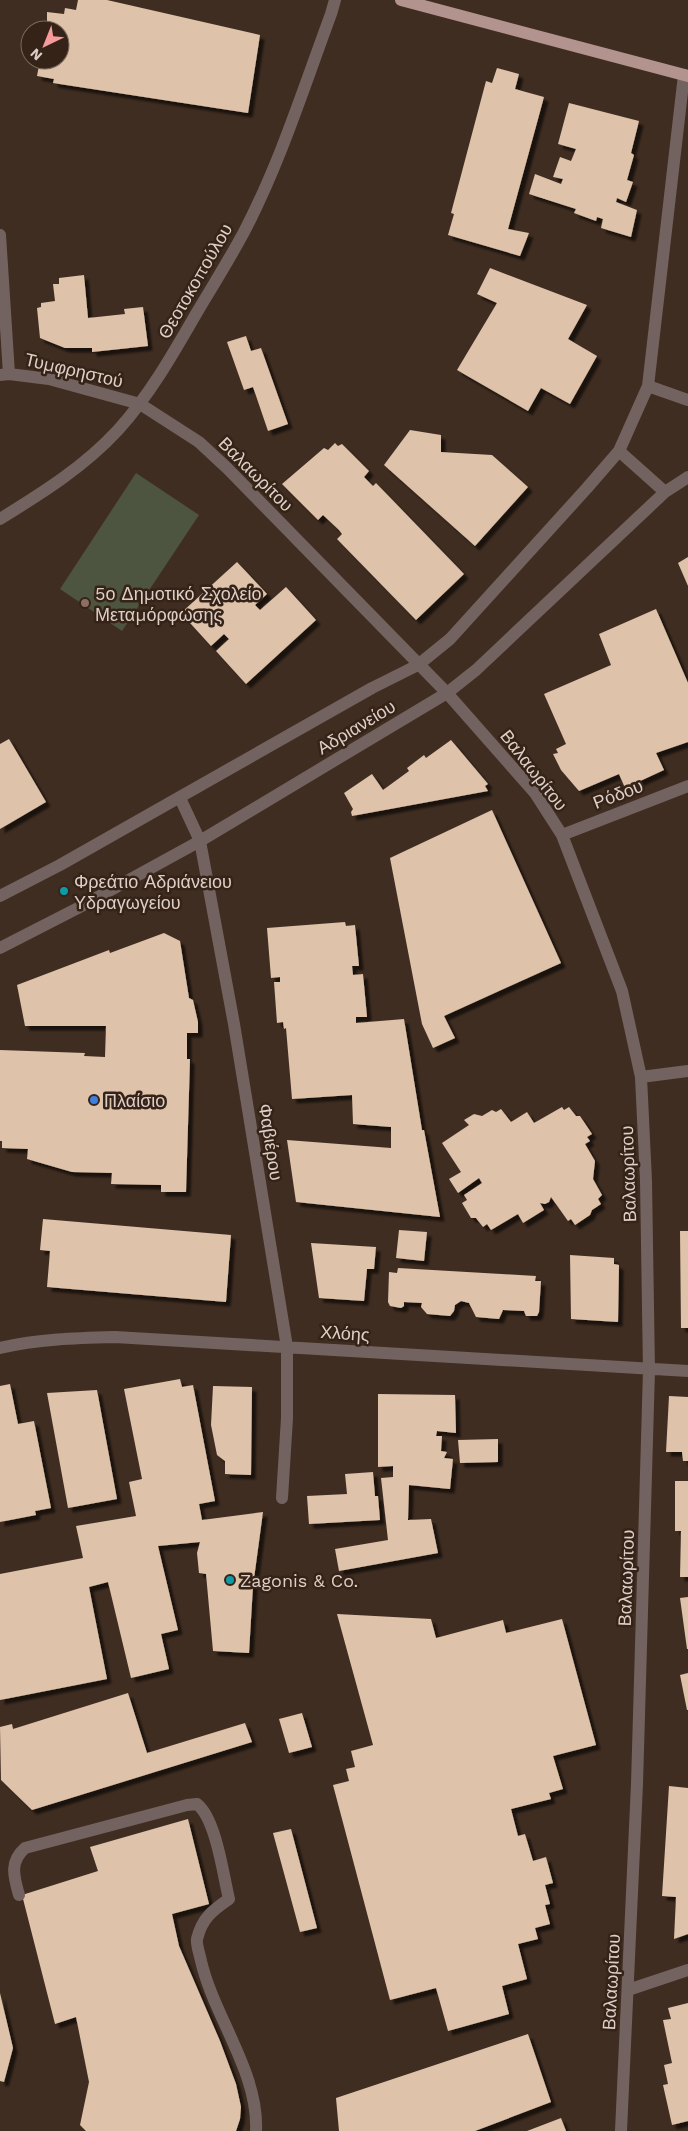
<svg xmlns="http://www.w3.org/2000/svg" width="688" height="2131" viewBox="0 0 688 2131" font-family="'Work Sans',sans-serif">
<style>
.green{fill:#4d5440}
.building{fill:#dec2aa;filter:url(#shadow)}
.lines{fill:none;stroke-linecap:round;stroke-linejoin:round}
.minor{stroke:#736360;stroke-width:12}
.major{stroke:#b3938e;stroke-width:12}
.education-dot{fill:#8d6e63;stroke:#362317;stroke-width:2}
.culture-dot{fill:#0f9aa8;stroke:#362317;stroke-width:2}
.shop-dot{fill:#3f7fe0;stroke:#362317;stroke-width:2}
.labels{text-anchor:middle;dominant-baseline:central;stroke-width:5;stroke-linejoin:round;paint-order:stroke}
.street-label{font-size:18px;fill:#ddcfc8;stroke:#362317}
.poi-label{font-size:18px;fill:#ddcfc8;stroke:#362317;text-anchor:start}
</style>
<defs>
<filter id="shadow"><feDropShadow dx="4.5" dy="4.5" stdDeviation="1" flood-color="#0009"/></filter>
</defs>
<rect width="100%" height="100%" fill="#402d21"/>
<path class="green" d="M136,473L199,515L122,631L60,589Z"/>
<path class="building" d="M78,0H107L260,35L248,113L53,83L54,79L37,76L40,60H60V30H47V12L64,14L65,8L76,10Z
M497,68L519,74L515,89L544,97L508,229L529,233L520,256L448,235L454,214L451,213L486,81L492,83Z
M569,103L639,121L631,153L634,155L627,180L633,182L626,202L617,198L616,202L637,210L631,237L601,228L603,219L597,217L596,221L574,213L576,209L529,194L535,174L561,184L563,179L553,177L560,157L571,161L576,149L558,144Z
M490,268L587,305L568,339L597,356L570,404L541,388L528,411L457,370L497,303L477,294Z
M84,275L88,318L125,314L124,309L143,307L148,346L92,352V348H65L40,338L37,308L41,307V303L55,301L53,284H59V278Z
M246,336L251,351L261,348L288,424L268,431L253,387L244,390L227,342Z
M410,430L441,435V452L492,455L528,487L475,546L384,465Z
M335,443L338,446L342,444L369,471L364,477L373,486L376,483L464,574L416,620L337,539L342,534L339,530L323,515L318,520L282,484L324,448L328,450Z
M688,557V586L678,563Z
M237,562L267,594L255,605L260,610L286,587L316,620L246,684L216,651L229,639L224,634L211,646L181,613Z
M656,609L688,683V742L656,753L664,770L625,788L619,774L579,791L561,770L553,754L558,753L556,749L566,744L544,694L611,665L599,634Z
M9,739L46,802L0,829V744Z
M451,740L488,784L485,786L488,791L352,816L351,812L353,809L344,793L372,774L383,790L409,771L407,768L424,755L426,758Z
M492,810L561,963L444,1016L455,1038L433,1048L422,1024L390,858Z
M345,922L346,926L355,925L359,966H352L353,975L363,974L367,1017H356V1023L404,1019L422,1130H424L440,1217L296,1202L287,1140L391,1148V1127L353,1124L352,1095L292,1099L286,1028L284,1029L283,1022L277,1023L274,982H280V977L271,978L267,928Z
M164,933L180,941L189,998L193,1000L198,1022V1033H187V1059H190L186,1192H161V1185L111,1184L112,1173L72,1172L27,1159L28,1149L2,1148V1141H0V1050L85,1053L84,1056L105,1057L106,1026H25L17,985L109,950L110,953Z
M562,1107L564,1110L569,1107L576,1116H580L592,1134L587,1137L590,1141L585,1144L595,1161L593,1179L602,1195L598,1199L601,1204L592,1210L590,1215L575,1225L571,1219L568,1221L551,1197L549,1202L545,1204L540,1203L544,1210L523,1223L518,1214L491,1230L487,1224L483,1227L476,1218H471L462,1203L467,1200L464,1195L482,1183L479,1178L458,1193L449,1179L461,1172L442,1143L469,1125L464,1120L474,1114L482,1116L492,1110L496,1112L501,1109L511,1122L527,1112L534,1123Z
M43,1219L231,1235L226,1302L47,1287L50,1251L40,1250Z
M399,1230L427,1232L424,1261L396,1258Z
M680,1231H688V1328H681Z
M311,1243L376,1247L374,1269H367L364,1301L319,1298Z
M570,1255L614,1258V1264L619,1265L618,1322L571,1319Z
M398,1268L536,1276L535,1281H541L539,1312L537,1316H526L524,1311L503,1310L499,1319L476,1317L469,1303L461,1301L455,1305L454,1311L450,1316L427,1314L421,1307L422,1303L404,1302V1306L401,1308L390,1306L388,1302L389,1272L397,1273Z
M180,1379L182,1387L193,1385L215,1501L199,1504L202,1520L263,1512L253,1586L249,1653L213,1651L206,1574L199,1573L197,1553L200,1542L158,1546L178,1630L161,1634L169,1669L131,1678L108,1582L89,1587L107,1679L0,1700V1574L83,1558L76,1526L136,1516L129,1482L142,1479L124,1389Z
M10,1384L18,1424L34,1421L51,1508L35,1511L36,1515L0,1522V1386Z
M213,1386L252,1387L251,1475L225,1474V1461L217,1455L211,1425Z
M97,1390L117,1499L68,1508L47,1393Z
M378,1394L455,1395L456,1433L437,1431L436,1436H442L441,1451L447,1452L444,1458L453,1459L450,1489L409,1485L408,1520L431,1519L438,1553L339,1571L335,1549L388,1540L381,1478L393,1477V1466L378,1467Z
M669,1396L688,1397V1461H683L682,1452H666Z
M498,1439V1462L460,1463L458,1440Z
M373,1472L375,1496H378L380,1520L309,1524L307,1496L347,1494L345,1474Z
M675,1481H688V1577H680L681,1531H675Z
M688,1597V1649H687L680,1598Z
M337,1614L431,1619L436,1638L503,1620L506,1633L562,1619L596,1745L553,1756L563,1789L549,1793L551,1799L511,1809L518,1836L525,1834L533,1861L546,1857L553,1883L545,1885L550,1904L545,1905L550,1924L535,1928L538,1939L518,1944L527,1979L502,1986L509,2014L448,2031L436,1988L390,2000L333,1785L349,1781L346,1769L355,1767L351,1751L373,1745Z
M688,1673V1710H687L680,1675Z
M128,1693L147,1753L245,1723L252,1742L32,1810L1,1780L0,1727L12,1724L13,1729Z
M302,1713L312,1747L289,1753L279,1719Z
M669,1786L688,1788V1934L674,1939L676,1897L662,1896Z
M188,1819L209,1904L172,1914L179,1946L220,2041L236,2084L241,2107L240,2119L236,2131H86L80,2125L89,2082L76,2017L55,2024L22,1895L98,1871L90,1847Z
M291,1829L317,1928L300,1932L273,1833Z
M0,1993L13,2048L4,2082L0,2081Z
M688,2003V2121L672,2125L663,2085L668,2084L664,2065L672,2063L663,2020L671,2019L668,2008Z
M528,2034L551,2102L475,2131H339L336,2098Z
M561,2118L566,2131H527Z"/>
<g class="lines">
<path class="minor" d="M0,235L9,374
M0,375L9,374L49,379L140,404L199,442L227,468L447,693L535,793L562,835L622,991L641,1077L646,1181L649,1370L637,1784L621,2131
M648,386L688,400
M665,492L619,451L648,386L684,75
M0,519C42,493 84,467 118,430C149,396 173,354 196,314C212,287 229,260 244,232C280,163 304,87 331,14L335,0
M180,798L200,841L234,1024L287,1347V1418L282,1498
M562,835L688,786
M0,896L60,865L372,688L418,665L450,639L587,488L619,451
M0,948L78,908L200,841L447,693L476,670L665,492L688,477
M641,1077L688,1071
M0,1348C38,1339 76,1338 115,1337L688,1371
M19,1895C14,1877 9,1862 25,1848L187,1805L197,1804C216,1819 223,1874 229,1899C213,1910 202,1918 197,1939C196,1945 200,1955 201,1961C214,2017 259,2073 256,2131
M628,1990L688,1970"/>
<path class="major" d="M401,0L688,76"/>
</g>
<circle class="education-dot" cx="85" cy="603" r="5"/>
<g class="culture-dot">
<circle cx="64" cy="891" r="5"/>
<circle cx="230" cy="1580" r="5"/>
</g>
<circle class="shop-dot" cx="94" cy="1100" r="5"/>
<g class="labels">
<g class="street-label">
<text transform="translate(195 281) rotate(-60)">Θεοτοκοπούλου</text>
<text transform="translate(74 370) rotate(13)">Τυμφρηστού</text>
<text transform="translate(256 474) rotate(45)">Βαλαωρίτου</text>
<text transform="translate(356 727) rotate(-31)">Αδριανείου</text>
<text transform="translate(534 770) rotate(52)">Βαλαωρίτου</text>
<text transform="translate(618 794) rotate(-21)">Ρόδου</text>
<text transform="translate(271 1142) rotate(81)">Φαβιέρου</text>
<text transform="translate(628 1174) rotate(-92)">Βαλαωρίτου</text>
<text transform="translate(345 1333) rotate(4)">Χλόης</text>
<text transform="translate(626 1578) rotate(-88)">Βαλαωρίτου</text>
<text transform="translate(611 1982) rotate(-87)">Βαλαωρίτου</text>
</g>
<g class="poi-label">
<text x="95" y="593">5ο Δημοτικό Σχολείο<tspan x="95" dy="21">Μεταμόρφωσης</tspan></text>
<text x="74" y="881">Φρεάτιο Αδριάνειου<tspan x="74" dy="21">Υδραγωγείου</tspan></text>
<text x="104" y="1100">Πλαίσιο</text>
<text x="240" y="1580">Zagonis &amp; Co.</text>
</g>
</g>
<g transform="translate(45 45) rotate(223)"><circle r="24" fill="#362317" stroke="#79685e"/>
<path d="M0-4L9 19L0 12L-9 19Z" fill="#f59b9c"/>
<text y="-8" font-size="14" font-weight="bold" text-anchor="middle" fill="#ddcfc8">N</text>
</g>
</svg>
